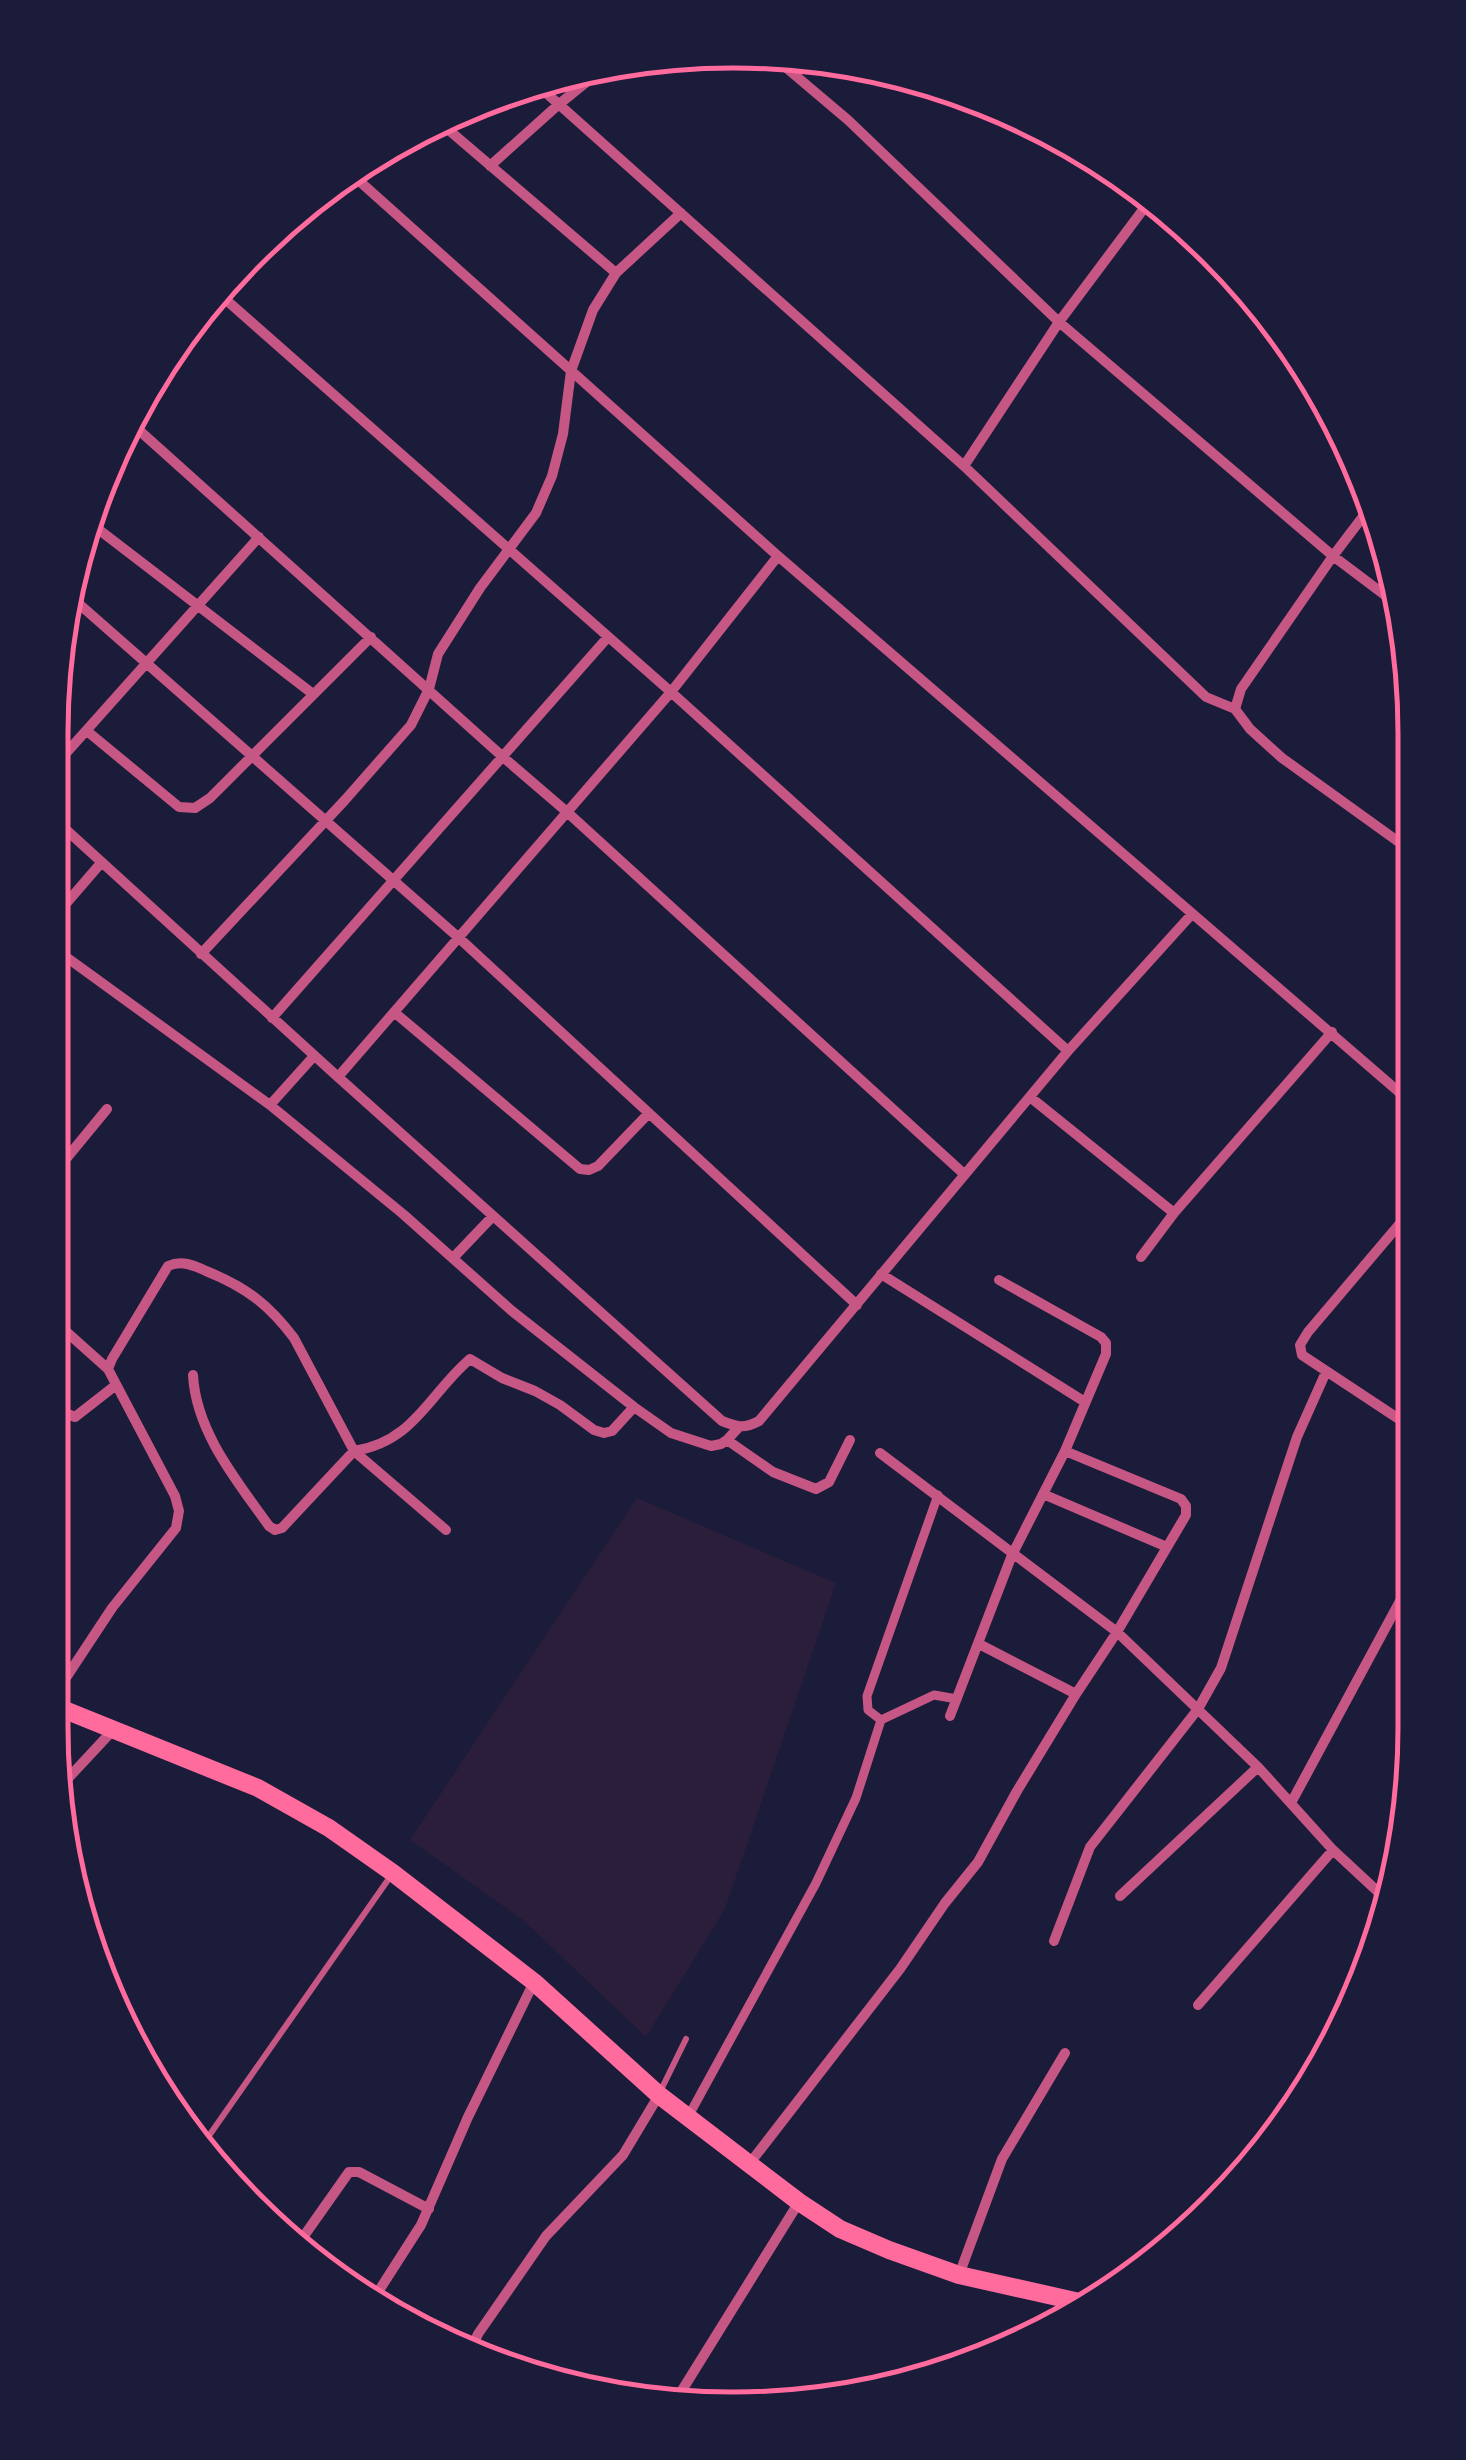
<svg xmlns="http://www.w3.org/2000/svg" width="1466" height="2460" viewBox="0 0 1466 2460" font-family="'Alegreya Sans',sans-serif">
<style>
.green{fill:#2a1e3b}
.lines{fill:none;stroke-linecap:round;stroke-linejoin:round}
.service{stroke:#c65784;stroke-width:6}
.pedestrian{stroke:#c65784;stroke-width:9}
.minor{stroke:#c65784;stroke-width:10}
.secondary{stroke:#ff6b9d;stroke-width:18}
.rim{fill:none;stroke:#ff6b9d;stroke-width:5}
</style>
<rect width="100%" height="100%" fill="#1b1b3a"/>
<path class="green" d="M637,1498L836,1583L725,1909L646,2037L523,1920L410,1840Z"/>
<g class="lines">
<path class="service" d="M659,2094L686,2039
M199,2150L390,1877"/>
<path class="pedestrian" d="M881,1720L868,1710L867,1696L938,1495
M688,2117L816,1883L856,1798L881,1720L934,1695L957,1699"/>
<path class="minor" d="M770,54L848,120L1059,322L1333,556L1398,605
M535,83L964,466L1206,697L1235,709L1250,729L1282,758L1414,853
M437,120L616,273
M490,166L558,105L611,62
M347,170L778,556L1414,1105
M216,291L671,692L1068,1051
M131,423L503,757L567,812L964,1174
M964,466L1059,322L1151,199
M85,519L313,694
M70,596L459,938L857,1305
M1235,709L1241,689L1333,556L1374,502
M87,731L179,807L195,808L210,798L371,637
M51,770L259,537
M51,816L338,1077L722,1421C737,1427 744,1429 759,1421L1068,1051L1192,914
M51,921L101,863
M51,946L270,1105L403,1214L512,1311L634,1407L671,1433L711,1446L721,1444L727,1440L738,1428
M201,954L345,800L411,725L429,689L438,654L480,588L536,513L552,476L563,434L571,371L593,310L616,273L681,213
M394,1012L580,1169L589,1170L598,1166L649,1113
M272,1018L608,637
M338,1077L671,692L778,556
M1030,1097L1174,1213
M270,1105L314,1056
M51,1177L107,1109
M1414,1207L1308,1332L1300,1345L1302,1355L1414,1429
M1141,1257L1174,1213L1332,1032
M453,1258L493,1216
M881,1274L1085,1402
M108,1369L112,1359L168,1266C182,1260 193,1265 206,1271C246,1287 268,1304 294,1338L354,1451C414,1442 429,1394 470,1359L502,1378L535,1391L560,1405L594,1430L604,1433L612,1431L634,1407
M193,1375C196,1432 237,1481 269,1526L275,1530L282,1528L354,1451L446,1530
M50,1401L60,1411L75,1417L116,1385
M727,1440L773,1472L816,1489L829,1482L850,1440
M880,1453L1117,1632L1258,1767L1333,1850L1389,1902
M1043,1494L1167,1547
M979,1644L1076,1694
M50,1702L112,1608L176,1528L179,1511L175,1496L108,1369L51,1318
M950,1716L1012,1555L1065,1451L1106,1354V1343L1101,1337L999,1280
M60,1787L114,1729
M1291,1803L1414,1575
M1120,1896L1258,1767
M1054,1941L1090,1847L1198,1709L1221,1668L1297,1437L1326,1372
M1198,2005L1333,1850
M750,2163L900,1969L945,1903L978,1862L1017,1791L1076,1694L1117,1632L1186,1515V1506L1181,1499L1065,1451
M299,2243L349,2172H359L429,2209
M959,2275L1002,2159L1065,2053
M371,2303L421,2225L468,2117L534,1982
M470,2352L478,2334L546,2236L623,2155L659,2095
M676,2400L799,2202"/>
<path class="secondary" d="M50,1704L258,1788L329,1828L393,1873L534,1982L659,2095L799,2202L840,2229L889,2250L959,2275L1084,2303"/>
</g>
<path d="M0 0H1466V2460H0ZM733 68H733A665 665 0 0 1 1398 733V1727A665 665 0 0 1 733 2392H733A665 665 0 0 1 68 1727V733A665 665 0 0 1 733 68Z" fill="#1b1b3a" fill-rule="evenodd"/>
<path class="rim" d="M733 68H733A665 665 0 0 1 1398 733V1727A665 665 0 0 1 733 2392H733A665 665 0 0 1 68 1727V733A665 665 0 0 1 733 68Z"/>
</svg>
